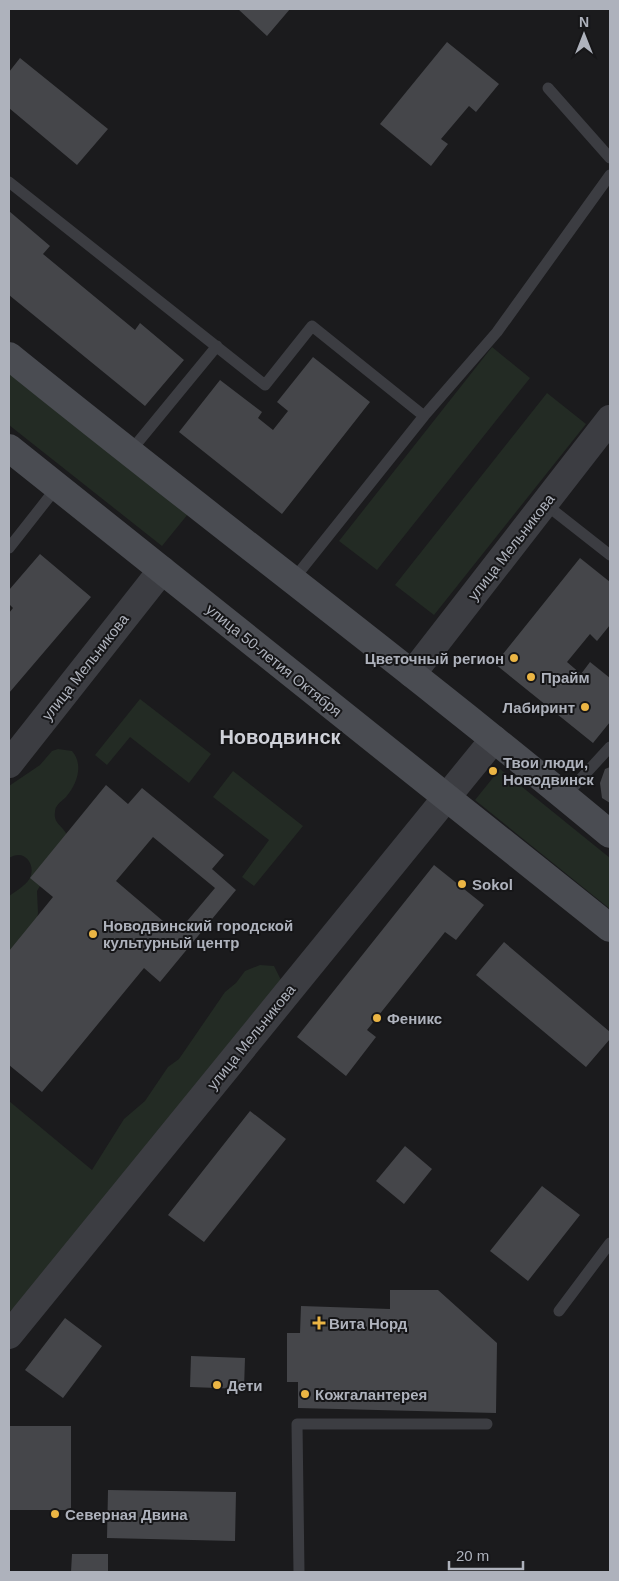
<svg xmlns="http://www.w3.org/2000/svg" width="619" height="1581" viewBox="0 0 619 1581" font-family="Arial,sans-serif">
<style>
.green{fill:#232b24}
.building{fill:#45464a;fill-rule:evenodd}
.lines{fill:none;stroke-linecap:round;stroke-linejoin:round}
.service{stroke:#3c3d42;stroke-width:11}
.tertiary{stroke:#3c3d42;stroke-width:28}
.secondary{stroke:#4a4c52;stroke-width:28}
.poi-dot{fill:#ebb544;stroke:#161618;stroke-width:2}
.labels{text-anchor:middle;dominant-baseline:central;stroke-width:4;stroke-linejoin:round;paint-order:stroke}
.street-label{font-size:15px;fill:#aeb2bc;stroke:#161618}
.poi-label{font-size:15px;font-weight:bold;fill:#aeb2bc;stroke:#161618;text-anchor:start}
.district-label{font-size:20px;font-weight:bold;fill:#cfd1d8;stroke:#161618}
</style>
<rect width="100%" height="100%" fill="#1b1b1d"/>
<path class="green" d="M492,347L530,378L377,570L339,541Z
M9,372L188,514L162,546L9,425Z
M547,393L586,424L434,615L395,585Z
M140,699L211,754L189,783L130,737L107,765L95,755Z
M58,749L72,751C84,765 77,784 66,797C61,802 55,805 55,812C53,825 65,826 68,838L37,891L38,913L34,934L9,954V896C15,892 23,887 28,881C38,868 26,847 9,858V786L40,765L52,751Z
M500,769L610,858V909L475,800Z
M233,771L303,826L254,886L242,877L269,840L213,797Z
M260,965L274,966L281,980L18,1304L9,1312V1101L92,1170L124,1119L145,1101L168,1067L179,1059L225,992L236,983L245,971Z"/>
<path class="building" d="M238,9H290L267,36Z
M447,42L499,84L476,112L469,106L441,139L448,144L431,166L380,124Z
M20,58L108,129L77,165L9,108V72Z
M9,211L50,246L43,254L135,330L140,323L184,360L145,406L9,295Z
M313,357L370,402L282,514L179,432L220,380L262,412L258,418L273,430L288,411L277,402Z
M40,554L91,597L9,693V613L13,608L9,604V590Z
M580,558L610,582V625L597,641L590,634L567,662L581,674L590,662L610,678V722L593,743L495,664Z
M610,767V803L602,798L600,783L605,769Z
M106,785L128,804L142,788L224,855L212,869L236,890L160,982L144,968L42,1092L9,1065V951L53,897L30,878ZM153,837L215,888L177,933L116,881Z
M434,865L484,905L456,940L445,932L367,1030L376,1037L346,1076L297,1037Z
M504,942L610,1032V1039L586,1067L476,975Z
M250,1111L286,1139L204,1242L168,1215Z
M405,1146L432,1169L404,1204L376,1181Z
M542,1186L580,1215L528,1281L490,1251Z
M390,1290H438L497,1343L496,1413L298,1408V1382H287V1333H300L301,1306L390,1309Z
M65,1318L102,1346L63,1398L25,1370Z
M191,1356L245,1358L244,1389L190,1387Z
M9,1426H71V1510H9Z
M108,1490L236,1492L235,1541L107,1538Z
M72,1554H108V1572H71Z"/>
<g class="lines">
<path class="service" d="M548,88L610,158
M9,182L265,385L312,326L424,416L293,580
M424,416L497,332L610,175
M129,453L217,346
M545,504L610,555
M9,548L57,487
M565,796L610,747
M559,1311L610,1243
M299,1572L297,1424H487"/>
<path class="tertiary" d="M412,674L610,419
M9,764L162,570
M9,1335L494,739"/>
<path class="secondary" d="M9,356C208,517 413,670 610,834
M9,448L610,928"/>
</g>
<g class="poi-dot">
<circle cx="514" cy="658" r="5"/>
<circle cx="531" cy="677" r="5"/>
<circle cx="585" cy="707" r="5"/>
<circle cx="493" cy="771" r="5"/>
<circle cx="462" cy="884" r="5"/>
<circle cx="93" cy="934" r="5"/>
<circle cx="377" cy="1018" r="5"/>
<path d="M316.5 1315.5h5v5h5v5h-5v5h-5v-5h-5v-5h5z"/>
<circle cx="217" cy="1385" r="5"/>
<circle cx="305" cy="1394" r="5"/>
<circle cx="55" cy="1514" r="5"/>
</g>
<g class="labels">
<g class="street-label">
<text transform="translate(511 547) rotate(-52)">улица Мельникова</text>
<text transform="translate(274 660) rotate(39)">улица 50-летия Октября</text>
<text transform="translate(85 667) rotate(-52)">улица Мельникова</text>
<text transform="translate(251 1037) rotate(-51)">улица Мельникова</text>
</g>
<g class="poi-label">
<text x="504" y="658" text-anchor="end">Цветочный регион</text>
<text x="541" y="677">Прайм</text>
<text x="575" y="707" text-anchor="end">Лабиринт</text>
<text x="503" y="762">Твои люди,<tspan x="503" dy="17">Новодвинск</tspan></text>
<text x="472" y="884">Sokol</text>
<text x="103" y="925">Новодвинский городской<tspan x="103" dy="17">культурный центр</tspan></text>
<text x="387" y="1018">Феникс</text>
<text x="329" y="1323">Вита Норд</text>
<text x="227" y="1385">Дети</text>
<text x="315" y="1394">Кожгалантерея</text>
<text x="65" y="1514">Северная Двина</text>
</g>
<g class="district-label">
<text x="280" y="737">Новодвинск</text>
</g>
</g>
<rect width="619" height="1581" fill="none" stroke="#aeb2bc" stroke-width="20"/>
<g transform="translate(584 35)" stroke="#161618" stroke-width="4" paint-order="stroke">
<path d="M0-4L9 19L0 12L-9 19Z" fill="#aeb2bc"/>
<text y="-8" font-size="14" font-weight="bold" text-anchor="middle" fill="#aeb2bc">N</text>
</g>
<path d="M449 1561v8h74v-8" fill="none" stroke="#aeb2bc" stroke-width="2.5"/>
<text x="456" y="1561" font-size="15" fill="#aeb2bc" stroke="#161618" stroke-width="4" paint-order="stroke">20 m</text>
</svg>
